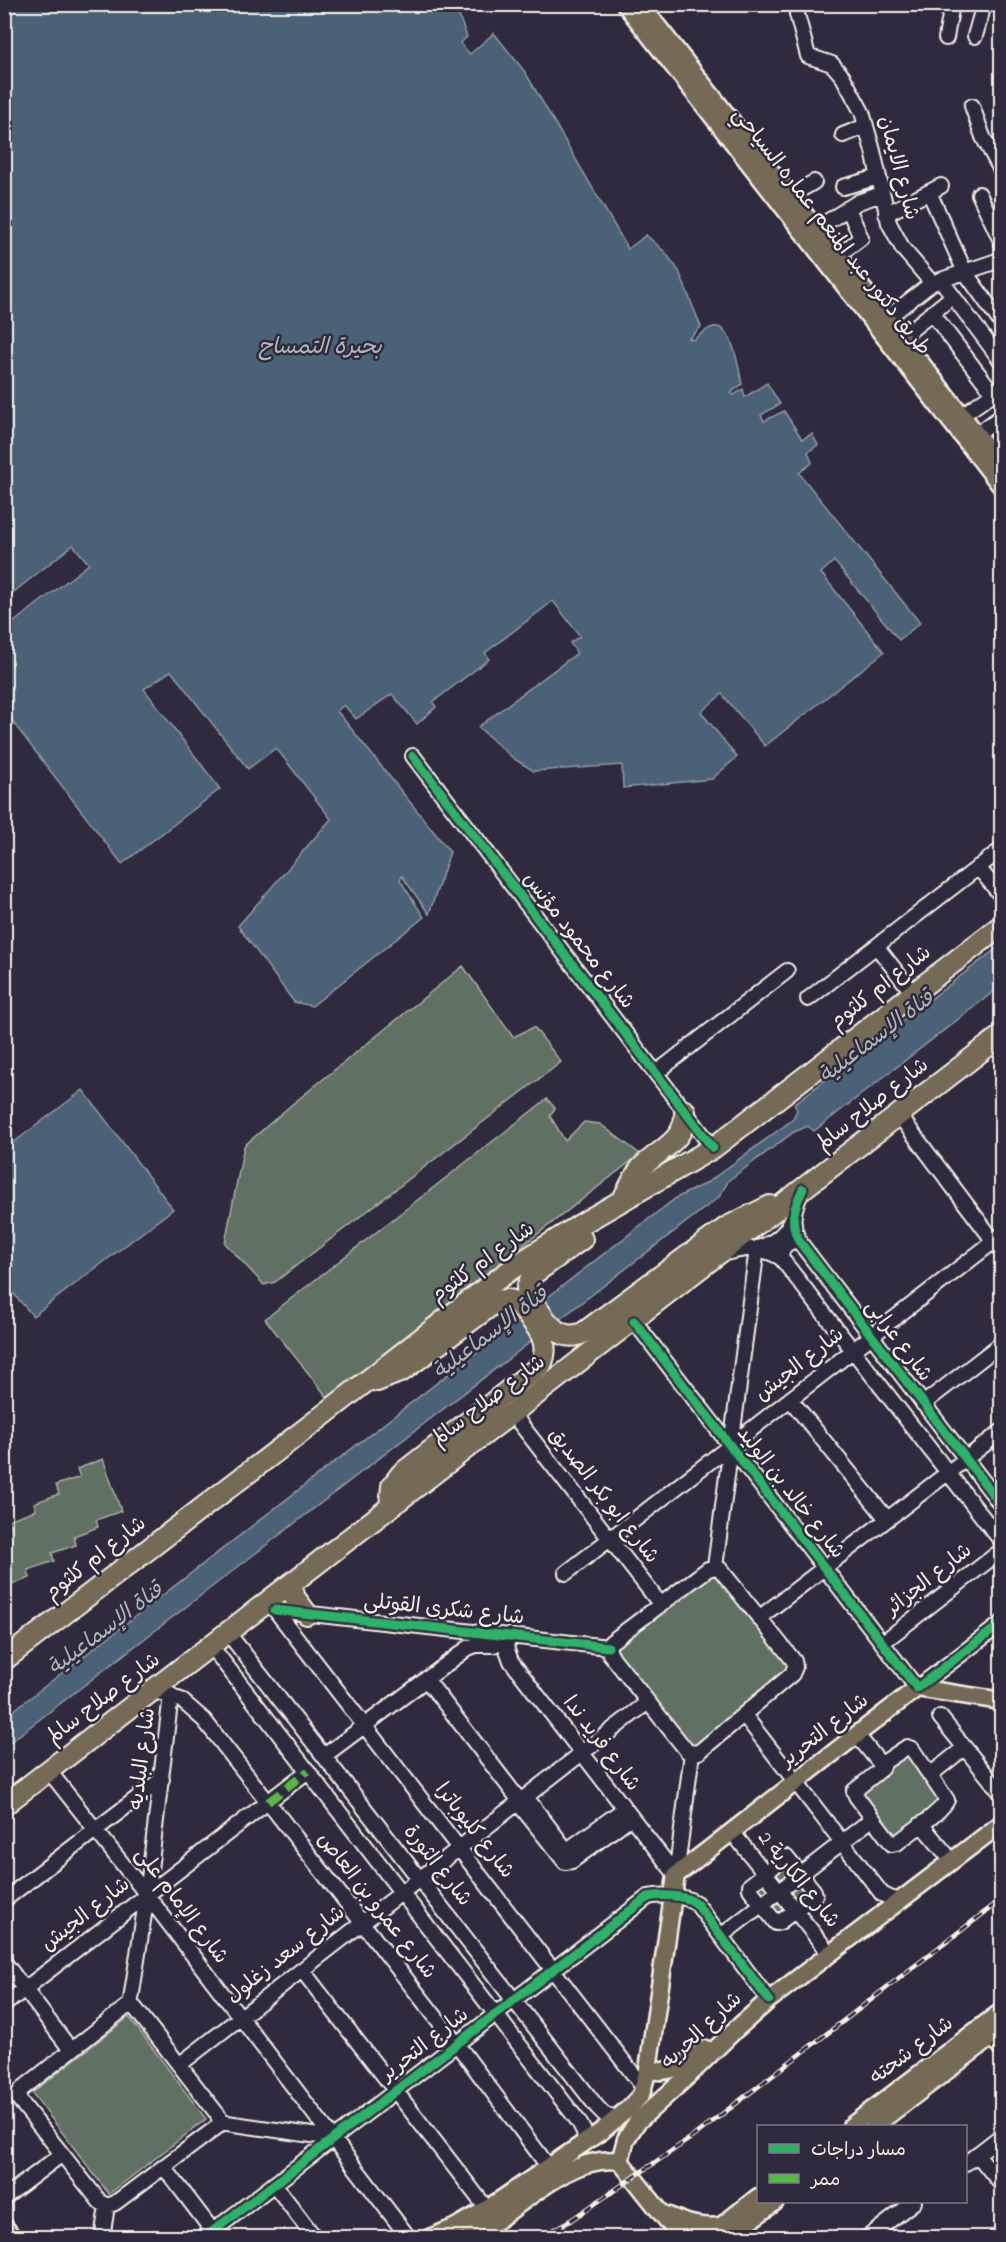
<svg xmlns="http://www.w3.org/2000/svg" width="1006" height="2242" viewBox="0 0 1006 2242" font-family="'Indie Flower','Playpen Sans Arabic',sans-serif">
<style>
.green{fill:#616f64;stroke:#aab0a6;stroke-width:1.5}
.water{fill:#4b6276;stroke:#8f9ba4;stroke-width:1.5}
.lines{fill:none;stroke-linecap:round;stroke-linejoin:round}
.minor-casing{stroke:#f4f1e8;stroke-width:18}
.major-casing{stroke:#f4f1e8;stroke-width:21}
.highway-casing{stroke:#f4f1e8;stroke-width:24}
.minor{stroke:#2f2a3d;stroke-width:14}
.major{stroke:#756b55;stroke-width:16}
.highway{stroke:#756b55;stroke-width:20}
.rail-casing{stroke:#f4f1e8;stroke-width:5}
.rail{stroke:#2f2a3d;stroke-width:3;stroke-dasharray:9;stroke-linecap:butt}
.quiet{stroke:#58b947;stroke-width:8;stroke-dasharray:15 8;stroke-linecap:butt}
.cycleway-casing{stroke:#2f2a3d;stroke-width:13}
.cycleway{stroke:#2db169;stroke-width:9}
.labels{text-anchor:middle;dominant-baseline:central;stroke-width:5;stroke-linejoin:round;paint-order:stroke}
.street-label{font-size:21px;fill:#f4f1e8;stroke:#2f2a3d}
.water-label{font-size:22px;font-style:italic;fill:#b0b8ba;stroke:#2f2a3d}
</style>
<rect width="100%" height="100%" fill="#2f2a3d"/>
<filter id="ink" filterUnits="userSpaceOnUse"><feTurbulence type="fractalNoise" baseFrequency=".0167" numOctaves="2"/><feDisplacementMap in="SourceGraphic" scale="12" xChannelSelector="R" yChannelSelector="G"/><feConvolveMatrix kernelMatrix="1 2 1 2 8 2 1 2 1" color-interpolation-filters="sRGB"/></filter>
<g filter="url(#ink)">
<path class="green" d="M463,966L513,1037L534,1027L561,1062L275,1282L264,1285L225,1243L244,1146L290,1106Z
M547,1099L555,1108L550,1116L565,1141L584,1122L600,1124L640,1154L328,1398L265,1319Z
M103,1459L121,1511L96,1520L98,1527L74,1536L76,1545L52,1553L54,1561L28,1570L30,1578L6,1586L9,1595L5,1597L4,1529L10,1527L8,1520L36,1510L34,1503L59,1494L56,1485L80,1477L77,1469Z
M714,1568L795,1670L693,1750L612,1650Z
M905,1748L946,1797L897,1843L854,1791Z
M782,1858L814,1891L780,1922L750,1885Z
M129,2017L206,2119L109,2194L32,2093Z"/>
<path class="water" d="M5,4L455,5L467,37L460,43L470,54L494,33L525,72L628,249L646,235L665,252L679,271L701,327L689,338L693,340C699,336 706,329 713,327C733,323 739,370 742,384L731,393L734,395L743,389L745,397L767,383L780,404L761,415L764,421L784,411L802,439L812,434L818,445L808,452L812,463L799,473L920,623L899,640L834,561L821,573L884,652L765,746L722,694L701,712L737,757L712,779L623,788L622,765L534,771L514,759L478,727L577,653L570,643L580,636L553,601L485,653L489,659L433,702L436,707L417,724L392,694L356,719L344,705L337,711L450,852L429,914L402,876L400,880L424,917L312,1006L294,1002L238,926L331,819L276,748L248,769L171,671L144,689L220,789L122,864L5,712V629L89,564L73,545L5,599Z
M1001,945V986L814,1131L808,1126L794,1132L729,1180L719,1197L5,1746V1717L676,1198L708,1182L792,1120L797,1110L794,1104Z
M83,1090L173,1209L33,1316L13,1293L5,1299V1149Z"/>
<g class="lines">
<defs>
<path id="minor" d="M798,4L797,14L808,56L832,64L843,77L862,112L873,151L889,223L903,249L932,283
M975,36L984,4
M946,38L952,4
M972,106L983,137L1002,172
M843,135L866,126
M843,187L879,177
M929,192L965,272L1002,324
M979,194L1002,243
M790,196L814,182
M886,214L941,186
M816,229L858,202L882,194
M837,256L861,238L848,208
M941,280L1002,362
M932,313L993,393
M886,319L932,283L997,261L1002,262
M901,338L953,296
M961,416L1002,387
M976,435L1002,416
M413,756L713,1148
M978,867L1002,897
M877,947L913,993
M808,999L1002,849
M656,1073L787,971
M899,1115L1002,1252
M802,1192C792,1210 790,1226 801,1244L1002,1506
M721,1254C746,1248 758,1245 781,1258L1002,1542
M781,1258C781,1247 788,1240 799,1241
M634,1321L917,1688L1002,1623
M790,1399L887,1519
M923,1404L1002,1343
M512,1413L661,1605
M715,1567L720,1569L794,1661L795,1667L792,1674L699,1752L692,1753L687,1751L610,1654L608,1647L611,1642L708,1569Z
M715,1567L757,1248C774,1244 786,1234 793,1217
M566,1573L1002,1235
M269,1602L644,2088
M275,1610L608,1647
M759,1618L1002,1431
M228,1633L597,2107L605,2115L617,2118
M509,1635L506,1647L511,1661L676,1875
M882,1643L1002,1550
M211,1646L579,2122L584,2132L585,2143
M426,1679L520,1801
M155,1691L181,1700L204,1720L456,2043L548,2166
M744,1715L882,1894L892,1899L901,1900
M940,1717L1002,1794
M857,1735L882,1766
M907,1747L912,1749L947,1800C941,1813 909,1833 897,1843L892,1844L856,1796L854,1791L878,1772L886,1761Z
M324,1756L468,1648L476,1645H494L509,1635
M49,1771L147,1895L409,2238
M930,1775L964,1748
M526,1797L564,1847L569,1849L624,1809
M518,1803L565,1862L572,1861L631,1817
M921,1824L952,1861
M732,1832L830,1954
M786,1857L814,1891L815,1895L780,1922L776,1923L750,1889V1885Z
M676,1875L692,1753
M4,1900L162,1779
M721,1936L872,1819
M4,1962L71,2050
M302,1970L487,2209
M4,2005L308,1771
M130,2006L135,2008L218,2115L220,2122L217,2127L115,2203L107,2206L100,2202L20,2101L18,2095L22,2089L125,2008Z
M130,2006L147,1895L171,1695
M991,2037L1002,2051
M179,2065L648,1702
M220,2122L333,2138
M977,2154L1002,2185
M966,2163L1002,2135
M164,2167L218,2238
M274,2184L315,2238
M4,2198L62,2154
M749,2237V2238
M102,2238L107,2206
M204,2238L648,1897C661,1894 684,1895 696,1903L769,2000
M867,2238L914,2202
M995,2238L1002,2232"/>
<path id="major" d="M625,4L1002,487
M640,4L1002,467
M648,2069C671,2077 687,2061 706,2049
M851,2126L1002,2011
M874,2126L1002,2029
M620,2161L626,2139L637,2122L689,2075L736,2029L769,2000L1002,1823
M620,2161L681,2238
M664,2214C683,2222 699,2229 720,2226
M4,2226L13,2238
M429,2238L454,2228L487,2209L603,2130L629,2108L641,2095L648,2069L676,1875L917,1688L1002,1701
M469,2238C515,2214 567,2153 620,2161
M706,2238L758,2197
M727,2238L775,2202"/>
<path id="highway" d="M622,1201C628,1190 633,1178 641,1168C659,1149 687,1141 685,1111
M582,1239L532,1275L527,1288L528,1295C542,1314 556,1345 583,1333L727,1227L770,1206
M377,1381L402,1371L496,1302C504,1299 511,1298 518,1304C533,1323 553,1339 541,1365L401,1474L392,1486L390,1507
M291,1585L295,1598L307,1614
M4,1660L321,1417L483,1290L520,1263L583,1223L713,1148L1002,925
M4,1805L1002,1035"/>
</defs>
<use href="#minor" class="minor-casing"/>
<use href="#major" class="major-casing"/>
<use href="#highway" class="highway-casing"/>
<use href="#minor" class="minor"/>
<use href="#major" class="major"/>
<use href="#highway" class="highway"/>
<defs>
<path id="rail" d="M539,2238L571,2220L695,2135L1002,1899"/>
</defs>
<use href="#rail" class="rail-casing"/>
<use href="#rail" class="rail"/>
<path class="quiet" d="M268,1802L308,1771"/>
<defs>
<path id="cycleway" d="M413,756L713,1148
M803,1189C794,1207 789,1222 799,1241L1002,1506
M634,1321L917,1688L1002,1623
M275,1610L608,1647
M204,2238L648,1897C661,1894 684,1895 696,1903L769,2000"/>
</defs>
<use href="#cycleway" class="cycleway-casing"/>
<use href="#cycleway" class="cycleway"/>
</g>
</g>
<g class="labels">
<g class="street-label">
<text transform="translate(898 168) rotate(75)">شارع الايمان</text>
<text transform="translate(831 232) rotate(52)">طريق دكتور عبد المنعم عماره السياحي</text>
<text transform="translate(578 941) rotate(52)">شارع محمود مؤنس</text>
<text transform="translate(881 988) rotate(-38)">شارع ام كلثوم</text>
<text transform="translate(873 1105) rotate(-38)">شارع صلاح سالم</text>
<text transform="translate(483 1263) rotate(-36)">شارع ام كلثوم</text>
<text transform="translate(898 1341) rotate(53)">شارع عرابى</text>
<text transform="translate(800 1365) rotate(-38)">شارع الجيش</text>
<text transform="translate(489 1401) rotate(-37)">شارع صلاح سالم</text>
<text transform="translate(790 1493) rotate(52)">شارع خالد بن الوليد</text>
<text transform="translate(603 1496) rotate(52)">شارع ابو بكر الصديق</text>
<text transform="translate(96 1559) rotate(-38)">شارع ام كلثوم</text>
<text transform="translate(929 1580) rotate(-38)">شارع الجزائر</text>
<text transform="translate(444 1610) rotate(6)">شارع شكرى القوتلى</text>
<text transform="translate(104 1699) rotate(-37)">شارع صلاح سالم</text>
<text transform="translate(825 1731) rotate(-38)">شارع التحرير</text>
<text transform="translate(601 1744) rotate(53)">شارع فريد ندا</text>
<text transform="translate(143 1759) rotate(-83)">شارع البلديه</text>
<text transform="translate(474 1831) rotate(52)">شارع كليوباترا</text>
<text transform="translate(437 1866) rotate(52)">شارع الثورة</text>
<text transform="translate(798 1880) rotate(51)">شارع الكارية 2</text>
<text transform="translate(181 1906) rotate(53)">شارع الإمام على</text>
<text transform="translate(376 1906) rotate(52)">شارع عمرو بن العاص</text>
<text transform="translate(86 1915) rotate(-38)">شارع الجيش</text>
<text transform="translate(286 1955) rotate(-38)">شارع سعد زغلول</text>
<text transform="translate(702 2031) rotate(-43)">شارع الحريه</text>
<text transform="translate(425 2045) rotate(-38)">شارع التحرير</text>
<text transform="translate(912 2051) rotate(-37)">شارع شحته</text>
</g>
<g class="water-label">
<text x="320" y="348">بحيرة التمساح</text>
<text transform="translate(877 1038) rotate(-37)">قناة الإسماعيلية</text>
<text transform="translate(491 1334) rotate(-37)">قناة الإسماعيلية</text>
<text transform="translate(106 1630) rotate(-37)">قناة الإسماعيلية</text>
</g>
</g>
<rect width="1006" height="2242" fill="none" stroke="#2f2a3d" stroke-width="24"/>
<rect x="12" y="12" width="982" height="2218" fill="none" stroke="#f4f1e8" stroke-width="2" filter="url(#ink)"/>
<rect x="757" y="2125" width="210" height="78" fill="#2f2a3d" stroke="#7e7a81" stroke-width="1.5"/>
<rect x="769" y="2144" width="30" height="9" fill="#2db169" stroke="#7e7a81" stroke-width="1.5"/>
<text x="811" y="2155" font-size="18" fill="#f4f1e8">مسار دراجات</text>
<rect x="769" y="2174" width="30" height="9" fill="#58b947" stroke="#7e7a81" stroke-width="1.5"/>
<text x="811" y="2185" font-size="18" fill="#f4f1e8">ممر</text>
</svg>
